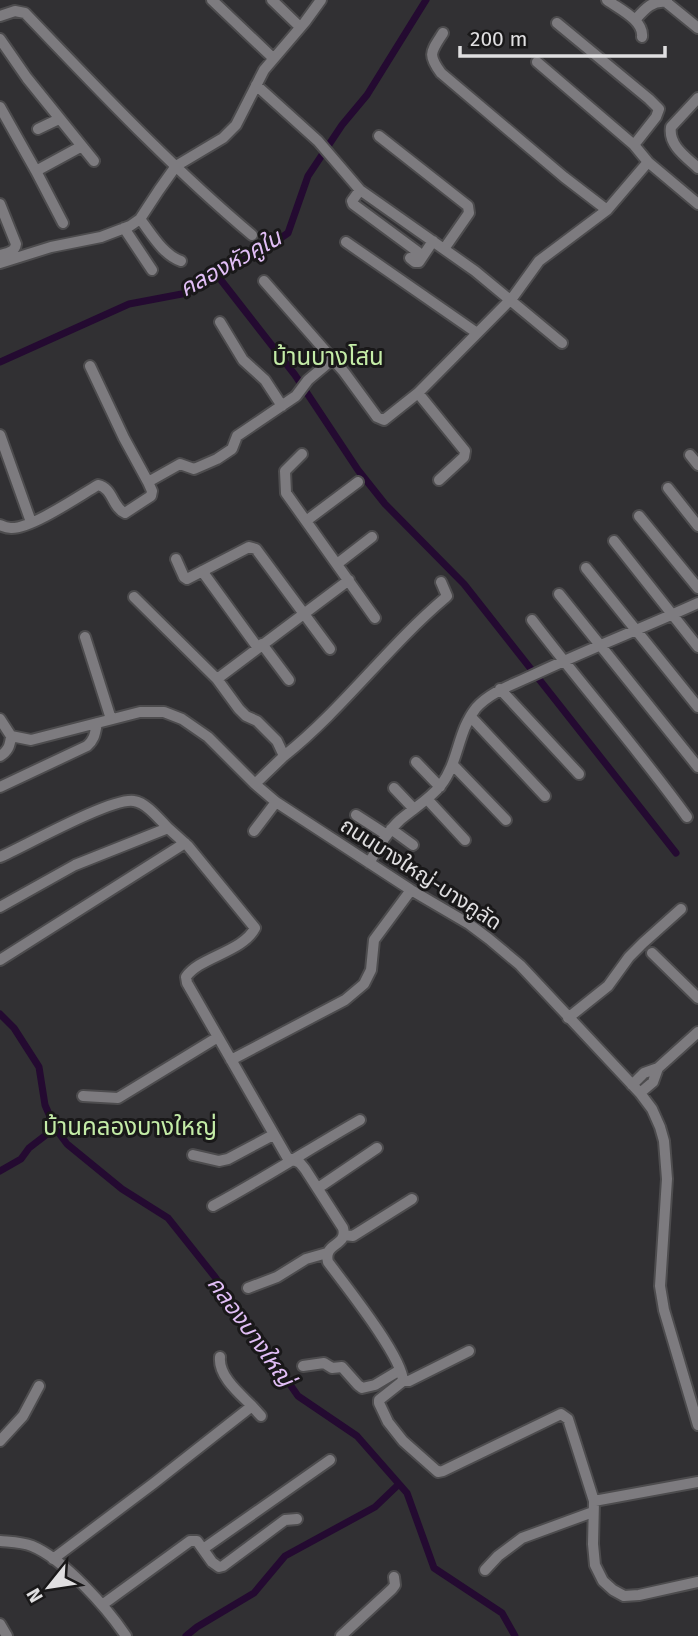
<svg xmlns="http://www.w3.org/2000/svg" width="698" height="1636" viewBox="0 0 698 1636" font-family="'Fira Sans','Noto Sans Thai',sans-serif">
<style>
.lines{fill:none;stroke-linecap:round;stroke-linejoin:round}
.canal{stroke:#240a31;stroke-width:7}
.minor-casing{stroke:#4d4c4e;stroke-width:14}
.minor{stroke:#7d7b7f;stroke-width:10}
.labels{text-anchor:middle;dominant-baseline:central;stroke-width:6;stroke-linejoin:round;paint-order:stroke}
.street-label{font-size:21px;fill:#e0dfe1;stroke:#191819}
.water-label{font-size:23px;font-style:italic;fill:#e1bef6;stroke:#191819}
.quarter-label{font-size:24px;fill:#c4eca7;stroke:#191819}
</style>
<rect width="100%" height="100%" fill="#313033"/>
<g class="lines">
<path class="canal" d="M217,275L295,375L358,470L385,504L464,584L676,853
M0,362L129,304L187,293L275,242L288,233L308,176L342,125L367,95L426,0
M0,1014L14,1028L39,1067L45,1105L55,1128L67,1144L122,1189L168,1218L215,1277L298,1396L357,1436L407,1493L434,1568L502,1613L515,1636
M0,1171L21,1159L29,1148L55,1128
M186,1636L197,1627L254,1593L285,1556L375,1507L399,1484"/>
<defs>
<path id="minor" d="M212,0L273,58
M272,0L300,27
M607,0C619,9 644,20 642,37
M667,0L666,2L698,28
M0,16L15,11L25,13C98,89 171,167 252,235
M635,20C644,10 652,0 666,2
M557,23L649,99L659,109L656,117L634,145
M443,33C431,52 427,54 441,73L564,177L607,210
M0,39L27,78L94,161
M537,62L634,145L648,162
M256,85L318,141L360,190L475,271L562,343
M698,98L671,127C668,145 686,157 698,168
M0,107L36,171L63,223
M38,129L59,119
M379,136L468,206L469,213L444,249
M36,171L82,146
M360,190L352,201L353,204L418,252
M0,204L16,244C15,252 7,253 0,255
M140,219C151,233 163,255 181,261
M124,228L152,270
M346,242L477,333
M410,258L415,262H419L433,241
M0,263L51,247L101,237L130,226L140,219L159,190L176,166L223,138L236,125L264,70L305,22L321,0
M264,281L344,372L377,417L384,420L418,393L513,297L539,261L607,210L648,162L698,204
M220,322L243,360L265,380L282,406
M418,393L465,451L464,457L439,480
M0,435L31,522
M302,454L285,471L286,493L375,618
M690,455L698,465
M148,482L180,464L194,469L217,459L232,449L237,436L296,396L308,380L333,359
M668,488L698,526
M639,516L698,588
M306,521L358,482
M0,525C4,527 6,528 11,528C31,529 79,496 98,485C113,488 112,507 125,513L151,496L152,491L148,482L124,438L90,366
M614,541L698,647
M176,559L184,577L187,579L249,547L256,549L330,649
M337,564L372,537
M586,568L698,707
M202,571L258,648
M559,594L698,767
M134,597L217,679
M532,620C583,687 638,749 687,817
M85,637L111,719
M262,644L289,680
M500,689L579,774
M471,717L545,796
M0,719L11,736L31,740L140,712H164L182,719L208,737L255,784L276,802L411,890L469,924L489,939L520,965L640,1093L652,1109L660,1127L664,1141L667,1179L660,1286L664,1310L698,1425
M0,756C8,751 10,746 11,736
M284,756C343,709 388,646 445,598L447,596L441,582
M416,762L440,787
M453,765L506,820
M255,784L284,756L277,741L257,721L246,716L239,709L217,679L349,580
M0,787L87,746C95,739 95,733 97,723
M394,788L414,809
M427,799L465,840
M356,815L387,835
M391,829L413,845
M254,831L276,802
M0,857C25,846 112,797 134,801C147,803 159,819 168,828
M369,863C378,848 387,832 400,820C414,808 430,799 441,785C459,762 457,732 476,708C490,692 512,685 531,676C586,650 643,628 698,603
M0,907L75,865L168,828L188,846L255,928C243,952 199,957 186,977L187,983L287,1157L300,1163L305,1169L343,1228C348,1247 323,1242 328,1262C345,1285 402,1356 403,1381L379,1400V1403L388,1422L403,1441L438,1472L443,1471L561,1414L568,1419L594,1501L593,1544L595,1565L603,1581L613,1590L624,1596L639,1595L698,1582
M652,953L698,998
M0,960L185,843
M568,1018L608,986L629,957L643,943L681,909
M231,1060L345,1000L364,984L371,970L374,940L411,890
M632,1085L644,1073L658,1068L698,1032
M640,1093L653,1082L658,1068
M83,1096L118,1098L218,1037
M193,1155L219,1161L228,1159L273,1135
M318,1188L377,1148
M213,1206C263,1179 311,1148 360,1120
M344,1235L353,1236L412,1199
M248,1288L277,1277L306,1259L327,1253
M220,1357C218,1376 240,1394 252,1406
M303,1366L324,1363L332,1368L342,1367L358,1385L362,1388L375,1385L400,1370
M403,1381H409L469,1351
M0,1441L23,1416L39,1386
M594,1501L698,1482
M0,1541C10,1542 22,1542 32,1546C64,1559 107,1608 126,1636
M203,1549L330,1460
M53,1559L154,1483L252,1406L261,1416
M485,1570L498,1556L522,1538L593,1512
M102,1605L190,1541H197L212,1562L219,1567L223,1566L285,1520L297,1519
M0,1624L7,1636
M341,1636L392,1589L395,1585L394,1577"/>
</defs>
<use href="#minor" class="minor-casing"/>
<use href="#minor" class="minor"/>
</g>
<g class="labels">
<g class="street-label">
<text transform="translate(421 874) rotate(33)">ถนนบางใหญ่-บางคูลัด</text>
</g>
<g class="water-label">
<text transform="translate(230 263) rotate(-29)">คลองหัวคูใน</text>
<text transform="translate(251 1331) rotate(54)">คลองบางใหญ่</text>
</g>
<g class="quarter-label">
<text x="328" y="357">บ้านบางโสน</text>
<text x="130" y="1127">บ้านคลองบางใหญ่</text>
</g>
</g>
<g transform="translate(49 1587) rotate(240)" stroke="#191819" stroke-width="5" paint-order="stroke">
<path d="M0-5L12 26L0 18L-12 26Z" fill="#e0dfe1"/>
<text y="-10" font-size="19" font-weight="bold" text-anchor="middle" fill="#e0dfe1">N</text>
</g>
<path d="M460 46v10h205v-10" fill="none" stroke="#e0dfe1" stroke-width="3.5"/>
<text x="470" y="46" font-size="21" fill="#e0dfe1" stroke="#191819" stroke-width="5" paint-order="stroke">200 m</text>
</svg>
